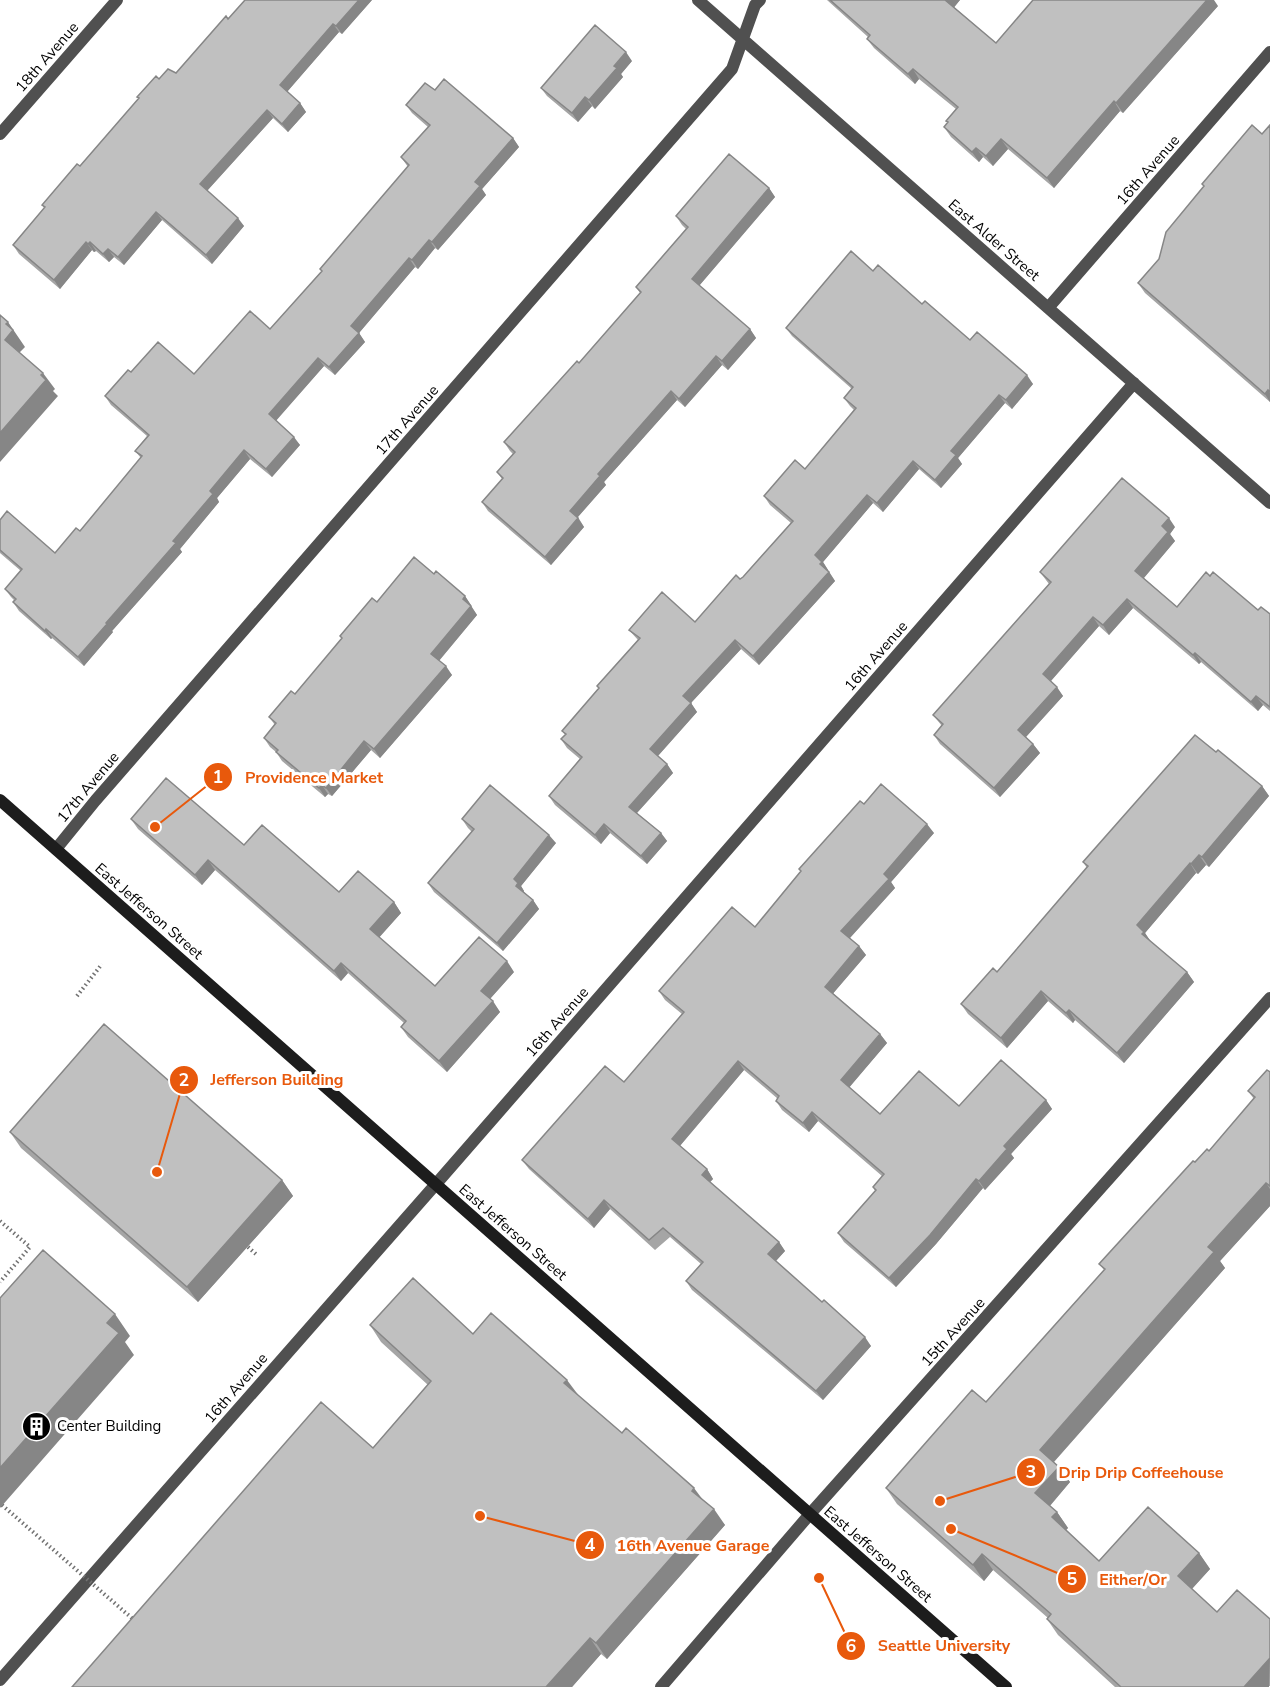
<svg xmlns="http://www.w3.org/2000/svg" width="1270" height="1687" viewBox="0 0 1270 1687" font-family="'Nunito Sans',sans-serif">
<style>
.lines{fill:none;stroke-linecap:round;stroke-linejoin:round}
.path{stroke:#727272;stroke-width:4;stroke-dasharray:1.5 3;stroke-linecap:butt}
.street{stroke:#505050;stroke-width:12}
.secondary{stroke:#1d1d1d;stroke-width:12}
.path-bridge{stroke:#727272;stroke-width:4;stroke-dasharray:1.5 3;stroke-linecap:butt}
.wall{fill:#a5a5a5}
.shaded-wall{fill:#868686}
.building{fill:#c0c0c0;stroke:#868686;stroke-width:1.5}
.labels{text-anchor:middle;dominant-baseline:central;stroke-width:6;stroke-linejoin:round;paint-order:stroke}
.street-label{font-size:15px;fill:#000;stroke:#fff}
.poi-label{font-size:15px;fill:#000;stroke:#fff;text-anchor:start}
.leader{fill:none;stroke:#e8590c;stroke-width:2}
.callout-dot{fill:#e8590c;stroke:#fff;stroke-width:2}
.mark-label{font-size:18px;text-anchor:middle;font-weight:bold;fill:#fff}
.callout-label{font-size:16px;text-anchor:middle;font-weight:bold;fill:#e8590c;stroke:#fff;stroke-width:6;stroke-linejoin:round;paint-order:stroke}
</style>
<rect width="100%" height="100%" fill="#fff"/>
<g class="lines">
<path class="path" d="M77,996L102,964
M0,1221L30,1247L0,1282
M248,1247L258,1256"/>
<path class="street" d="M698,0L1270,503
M0,134L117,0
M1048,308L1270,52
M56,849L95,801L732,69L755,5L760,0
M0,1680L436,1184L1134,383
M661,1687L810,1514L1270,998"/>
<path class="secondary" d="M0,800L1006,1687"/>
<path class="path-bridge" d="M2,1505L134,1620"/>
</g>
<path class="wall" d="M372,0L342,34L339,32L287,92L300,103L306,112L288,132L273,118L207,191L244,226L212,264L162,220L124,265L114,257L109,262L96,251L94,252L92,250L60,289L19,254L13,245L44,208L42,205L80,166L139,99L137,97L159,79L176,73L228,19Z
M827,0H960L954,7L996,43L1218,6L1123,113L1120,111L1054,188L1008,149L993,166L983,157L979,162L951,137L944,127L948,123L946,121L956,109L919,79L915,84L874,48L867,39L868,37Z
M632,61L621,74L623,77L595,109L592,106L578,122L547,96L541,88Z
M435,90L513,138L519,147L482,189L486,195L438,250L435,248L418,269L415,267L359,333L365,342L335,375L324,366L276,420L300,445L272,477L250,459L217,498L219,502L180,549L182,552L112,631L113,632L84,666L52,638L51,639L19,611L13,602L14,600L11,597L5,589L21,571L0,553V520L55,553L80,531L141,458L135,451L147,436L111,405L105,396L131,372L194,374L270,329L322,271L320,269L408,167L401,157L428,127L412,113L406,105Z
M1270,125V402L1145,293L1138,283L1159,259L1204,186L1202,184L1262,134Z
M769,188L775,197L699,286L750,329L756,338L728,370L722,365L685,407L677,400L604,482L606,485L578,517L584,527L551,565L488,511L482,502L502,479L497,472L513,454L510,451L504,442L579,363L640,293L636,287L686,229L682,225L676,216Z
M873,271L922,304L970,340L1033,384L1012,409L1005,403L958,458L962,464L941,488L919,469L883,512L873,503L823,562L835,581L759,665L741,649L691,703L697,712L658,756L667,764L673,773L637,813L661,833L667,841L647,864L610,833L601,844L555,805L549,796L580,759L567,748L561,739L565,735L562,731L599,688L597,686L638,640L629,630L695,622L743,577L791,523L770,505L764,496L805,469L854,410L850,406L844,398L852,389L792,336L786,328Z
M1175,527L1170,534L1175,541L1144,578L1177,607L1258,610L1270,614V711L1263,705L1258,711L1201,662L1199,664L1133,608L1109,635L1099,626L1051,681L1063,696L1026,737L1033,744L1040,753L1000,797L940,744L934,735L942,726L933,715L1049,584L1040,572Z
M434,574L465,596L477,615L439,661L452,675L380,758L371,750L332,796L328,794L325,797L282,761L276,752L270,747L264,738L275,725L269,717L295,694L342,639L340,636L377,602Z
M1216,752L1262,786L1269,796L1209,867L1206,865L1198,874L1196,873L1145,933L1151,942L1187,972L1194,982L1124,1063L1075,1020L1073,1023L1048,1001L1007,1048L968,1014L961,1004L997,972L1087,868L1083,862Z
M864,804L934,833L891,882L895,888L850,938L859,946L866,955L833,993L880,1034L887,1043L849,1087L880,1114L959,1106L1046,1100L1052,1109L1011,1154L1014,1158L985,1190L983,1188L936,1244L896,1287L844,1242L838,1233L875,1191L873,1187L882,1176L818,1121L809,1132L782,1110L776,1101L778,1099L744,1070L680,1146L707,1169L713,1179L710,1182L779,1242L785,1251L776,1261L871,1346L823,1400L692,1290L686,1281L701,1264L670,1237L655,1250L610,1209L594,1228L529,1169L522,1160L624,1082L682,1014L665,1000L659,991L755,927L801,872L799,869Z
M131,819L244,845L339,892L394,902L401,913L379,937L435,986L514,972L490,999L500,1012L447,1072L408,1037L401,1027L404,1023L348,973L341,981L215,870L202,885L138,829Z
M462,819L556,843L521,886L524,891V892L533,900L539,909L503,951L434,892L428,883L472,832L468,828Z
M1270,1072V1206L1220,1261L1225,1268L1054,1462L1070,1482L1050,1506L1057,1512L1068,1528L1066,1530L1099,1561L1199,1553L1210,1569L1192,1589L1217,1612L1270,1619V1686L1115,1687L1058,1635L1047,1619L1048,1618L993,1570L984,1581L897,1504L886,1488L986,1402L1104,1270L1099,1264L1195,1162L1209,1151L1254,1099L1248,1091Z
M10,1132L282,1180L293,1196L198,1302L21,1148Z
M370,1325L473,1334L578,1395L622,1433L703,1500L725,1525L607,1659L601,1654L572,1687H72L373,1448L428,1385L381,1342Z"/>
<path class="shaded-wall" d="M359,0H372L342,34L336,26Z
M945,0H960L952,10Z
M1207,0H1214L1218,6L1123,113L1116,103Z
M333,24L339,32L286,93L280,85Z
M626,52L632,61L621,74L623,77L595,109L589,100L614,66Z
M913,69L919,79L915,84L908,74Z
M585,97L592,106L578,122L572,113Z
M1114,101L1120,111L1054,188L1047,178Z
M300,103L306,112L288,132L282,124Z
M267,110L273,118L205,193L200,184Z
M513,138L519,147L482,189L486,195L438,250L432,242L475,182Z
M1001,139L1008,149L993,166L986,156Z
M976,148L983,157L979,162L972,152Z
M769,188L775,197L698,287L692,279Z
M156,212L162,220L124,265L118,257Z
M238,218L244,226L212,264L206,255Z
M429,240L435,248L418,269L412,260Z
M86,242L92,250L60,289L54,280Z
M90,242L96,251L94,252L88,244Z
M108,249L114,257L109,262L103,254Z
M409,258L415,267L359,333L365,342L335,375L329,367L351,326Z
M8,322L25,347L16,356L5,340L6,324Z
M750,329L756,338L728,370L722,361Z
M716,356L722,365L685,407L679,399Z
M318,358L324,366L275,422L269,414Z
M43,373L55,389L53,391L58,396L0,462V433Z
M1027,375L1033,384L1012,409L1006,400Z
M1268,390L1270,393V402L1265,394Z
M671,391L677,400L604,482L606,485L576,519L570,511L598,474Z
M999,395L1005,403L958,458L962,464L941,488L935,480L951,451Z
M294,437L300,445L272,477L266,469Z
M244,450L250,459L217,498L219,502L180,549L182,552L112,631L113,632L84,666L78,657L173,541L210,491Z
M913,461L919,469L883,512L877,503Z
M867,495L873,503L823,562L828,570L826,573L815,555Z
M578,518L584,527L551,565L545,557Z
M1169,518L1175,527L1170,534L1175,541L1142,580L1135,571L1162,526Z
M829,572L835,581L759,665L753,656Z
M465,596L471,605L469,608L463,599Z
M1127,599L1133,608L1109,635L1103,625Z
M471,606L477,615L437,663L431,654Z
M1093,617L1099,626L1049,683L1043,674Z
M46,629L52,638L51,639L45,631Z
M735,640L741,649L689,705L683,696Z
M1195,653L1201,662L1199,664L1193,655Z
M446,666L452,675L380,758L374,749Z
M1057,687L1063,696L1024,739L1018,730Z
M1256,696L1263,705L1258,711L1251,702Z
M691,703L697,712L656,758L650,749Z
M364,741L371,750L332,796L326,788Z
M1033,744L1040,753L1000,797L994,788Z
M667,764L673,773L635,815L629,807Z
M322,785L328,794L325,797L319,788Z
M1262,786L1269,796L1209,867L1202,857Z
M604,824L610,833L601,844L595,835Z
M927,824L934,833L891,882L895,888L848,940L841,931L884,874Z
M661,833L667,841L647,864L641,856Z
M549,835L556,843L521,886L524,891L522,894L516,886L514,879Z
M1199,855L1206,865L1198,874L1191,864Z
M208,860L215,870L202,885L195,875Z
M1190,863L1196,873L1145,933L1151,942L1149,944L1137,925Z
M533,900L539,909L503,951L497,943Z
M394,902L401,913L377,940L370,929Z
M859,946L866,955L831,996L825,987Z
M507,961L514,972L488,1001L481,991Z
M341,963L348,973L341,981L334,971Z
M1187,972L1194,982L1124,1063L1117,1053Z
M1041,991L1048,1001L1007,1048L1001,1038Z
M493,1001L500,1012L447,1072L439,1061Z
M1069,1010L1075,1020L1073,1023L1066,1013Z
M880,1034L887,1043L848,1089L841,1080Z
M738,1061L744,1070L678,1148L672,1139Z
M1046,1100L1052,1109L1011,1154L1014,1158L985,1190L979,1181L1004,1146Z
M812,1112L818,1121L809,1132L803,1123Z
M707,1169L713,1179L708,1184L702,1175Z
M976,1179L983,1188L936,1244L896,1287L889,1278Z
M282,1180L293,1196L198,1302L187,1287Z
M1266,1183L1270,1189V1206L1220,1261L1225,1268L1051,1465L1040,1450L1208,1247Z
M604,1200L610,1209L594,1228L588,1219Z
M779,1242L785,1251L774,1263L768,1254Z
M115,1314L130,1336L125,1342L134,1355L0,1508V1468L107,1323Z
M865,1337L871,1346L823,1400L816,1391Z
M567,1380L579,1396L564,1383Z
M1059,1467L1070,1482L1047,1509L1035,1493Z
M694,1488L706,1504L692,1491Z
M714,1509L725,1525L607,1659L596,1643Z
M1057,1512L1068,1528L1063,1533L1052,1517Z
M1199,1553L1210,1569L1189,1592L1178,1576Z
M982,1554L993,1570L984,1581L973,1565Z
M590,1638L601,1654L572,1687H546Z
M1270,1658L1269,1687H1244Z"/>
<path class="building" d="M245,0H359L336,26L333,24L280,85L300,103L282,124L267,110L200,184L238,218L206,255L156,212L118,257L108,249L103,254L90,242L88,244L86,242L54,280L13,245L45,207L42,205L77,164L80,166L139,98L137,97L156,76L159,79L168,69L176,73L226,16L228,19Z
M830,0H945L996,43L1033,0H1207L1116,103L1114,101L1047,178L1001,139L986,156L976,148L972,152L944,127L948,122L946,121L958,107L913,69L908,74L867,39L870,35Z
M595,25L626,52L614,66L617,68L589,100L585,97L572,113L541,88Z
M444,79L513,138L475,182L480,186L432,242L429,240L412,260L409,258L351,326L359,333L329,367L318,358L269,414L294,437L266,469L244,450L210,491L213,494L173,541L176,543L106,623L107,624L78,657L46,629L45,631L13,602L16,599L5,589L22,569L0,550V520L7,511L55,553L76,528L80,531L142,456L135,451L149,435L105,396L128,370L131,372L158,342L194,374L250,311L270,329L322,271L320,269L409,165L401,157L430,125L406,105L425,83L435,90Z
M1252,125L1262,134L1270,125V392L1268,390L1265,394L1138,283L1159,259L1166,232L1204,186L1202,184Z
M729,154L769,188L692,279L750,329L722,361L716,356L679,399L671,391L598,474L600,476L570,511L578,518L545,557L482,502L503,478L497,472L515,452L504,442L577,361L579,363L641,292L636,287L688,227L676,216Z
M851,251L873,271L878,265L922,304L925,301L970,340L977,332L1027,375L1006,400L999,395L951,451L956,455L935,480L913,461L877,503L867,495L815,555L822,562L820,564L829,572L753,656L735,640L683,696L691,703L650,749L667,764L629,807L661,833L641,856L604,824L595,835L549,796L582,757L561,739L566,734L562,731L599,688L597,686L640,638L629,630L662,592L695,622L736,575L740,579L743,577L793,521L764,496L795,460L805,469L856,408L844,398L853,387L786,328Z
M0,315L8,322L6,324L13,330L5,340L43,373L41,375L46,380L0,433Z
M1122,478L1169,518L1162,526L1168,532L1135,571L1177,607L1206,572L1210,576L1213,572L1258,610L1261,607L1270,614V707L1256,696L1251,702L1195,653L1193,655L1127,599L1103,625L1093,617L1043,674L1057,687L1018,730L1033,744L994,788L934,735L943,724L933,715L1051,582L1040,572Z
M414,557L434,574L436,571L465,596L463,599L471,606L431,654L446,666L374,749L364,741L326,788L322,785L319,788L276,752L278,750L264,738L276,723L269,717L291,691L295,694L342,638L340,636L372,598L377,602Z
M1195,735L1216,752L1218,750L1262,786L1202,857L1199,855L1191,864L1190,863L1137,925L1144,932L1142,934L1187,972L1117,1053L1069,1010L1066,1013L1041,991L1001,1038L961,1004L993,968L997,972L1088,866L1083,862Z
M166,778L244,845L262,825L339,892L358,871L394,902L370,929L435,986L479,937L507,961L481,991L493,1001L439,1061L401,1027L406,1021L341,963L334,971L208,860L195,875L131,819Z
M881,784L927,824L884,874L889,879L841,931L859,946L825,987L880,1034L841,1080L880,1114L919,1071L959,1106L1001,1060L1046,1100L1004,1146L1007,1149L979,1181L976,1179L930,1235L889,1278L838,1233L876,1190L873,1187L884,1174L812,1112L803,1123L776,1101L779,1096L738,1061L672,1139L707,1169L702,1175L779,1242L768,1254L822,1302L824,1300L865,1337L816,1391L686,1281L703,1262L663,1228L649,1240L604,1200L588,1219L522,1160L605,1066L624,1082L684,1012L659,991L732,907L755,927L801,871L799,869L860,801L864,804Z
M490,785L549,835L514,879L518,883L516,886L533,900L497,943L428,883L474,829L462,819Z
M104,1024L282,1180L187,1287L10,1132Z
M1267,1070L1270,1072V1186L1266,1183L1208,1247L1214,1252L1040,1450L1059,1467L1035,1493L1057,1512L1052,1517L1099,1561L1148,1507L1199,1553L1178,1576L1217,1612L1237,1590L1270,1619V1658L1244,1687H1121L1047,1619L1051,1614L982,1554L973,1565L886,1488L972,1390L986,1402L1105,1269L1099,1264L1193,1161L1195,1162L1207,1149L1209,1151L1255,1097L1248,1091Z
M43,1250L115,1314L107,1323L119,1333L0,1468V1298Z
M413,1278L473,1334L491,1313L567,1380L564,1383L622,1433L626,1428L694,1488L692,1491L714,1509L596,1643L590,1638L546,1687H72L321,1402L373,1448L431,1381L370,1325Z"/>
<defs>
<symbol id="building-disc" viewBox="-11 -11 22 22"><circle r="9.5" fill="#000" stroke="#fff"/><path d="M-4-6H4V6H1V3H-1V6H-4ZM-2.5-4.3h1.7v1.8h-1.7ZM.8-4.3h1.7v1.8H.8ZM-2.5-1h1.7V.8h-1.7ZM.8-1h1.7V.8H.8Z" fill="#fff"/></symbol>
</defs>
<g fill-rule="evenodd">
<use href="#building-disc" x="20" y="1410" width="33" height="33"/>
</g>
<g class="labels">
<g class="street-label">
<text transform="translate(47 57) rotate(-49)">18th Avenue</text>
<text transform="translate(1148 170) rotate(-49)">16th Avenue</text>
<text transform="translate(994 240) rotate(41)">East Alder Street</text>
<text transform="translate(407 420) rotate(-49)">17th Avenue</text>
<text transform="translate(876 656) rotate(-49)">16th Avenue</text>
<text transform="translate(88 787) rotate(-50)">17th Avenue</text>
<text transform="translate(149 911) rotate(41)">East Jefferson Street</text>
<text transform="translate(557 1022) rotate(-49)">16th Avenue</text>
<text transform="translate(513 1232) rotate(41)">East Jefferson Street</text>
<text transform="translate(953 1332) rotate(-48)">15th Avenue</text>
<text transform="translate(236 1388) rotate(-49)">16th Avenue</text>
<text transform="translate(878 1554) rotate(41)">East Jefferson Street</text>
</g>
<g class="poi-label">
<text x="57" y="1426">Center Building</text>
</g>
</g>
<path class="leader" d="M155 827L218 777M157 1172L184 1080M940 1501L1031 1472M480 1516L590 1545M951 1529L1072 1579M819 1578L851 1646"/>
<g class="callout-dot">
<circle cx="155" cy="827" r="6"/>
<circle cx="157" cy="1172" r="6"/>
<circle cx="940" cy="1501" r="6"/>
<circle cx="480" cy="1516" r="6"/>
<circle cx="951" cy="1529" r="6"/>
<circle cx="819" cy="1578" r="6"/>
<circle cx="218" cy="777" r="15"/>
<circle cx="184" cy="1080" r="15"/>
<circle cx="1031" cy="1472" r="15"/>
<circle cx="590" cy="1545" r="15"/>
<circle cx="1072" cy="1579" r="15"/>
<circle cx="851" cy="1646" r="15"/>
</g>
<g class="mark-label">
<text x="218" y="783">1</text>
<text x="184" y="1086">2</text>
<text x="1031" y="1478">3</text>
<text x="590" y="1551">4</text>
<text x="1072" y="1585">5</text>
<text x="851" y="1652">6</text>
</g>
<g class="callout-label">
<text x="314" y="783">Providence Market</text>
<text x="277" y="1085">Jefferson Building</text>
<text x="1141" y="1478">Drip Drip Coffeehouse</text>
<text x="693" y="1551">16th Avenue Garage</text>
<text x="1133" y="1585">Either/Or</text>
<text x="944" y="1651">Seattle University</text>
</g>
</svg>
